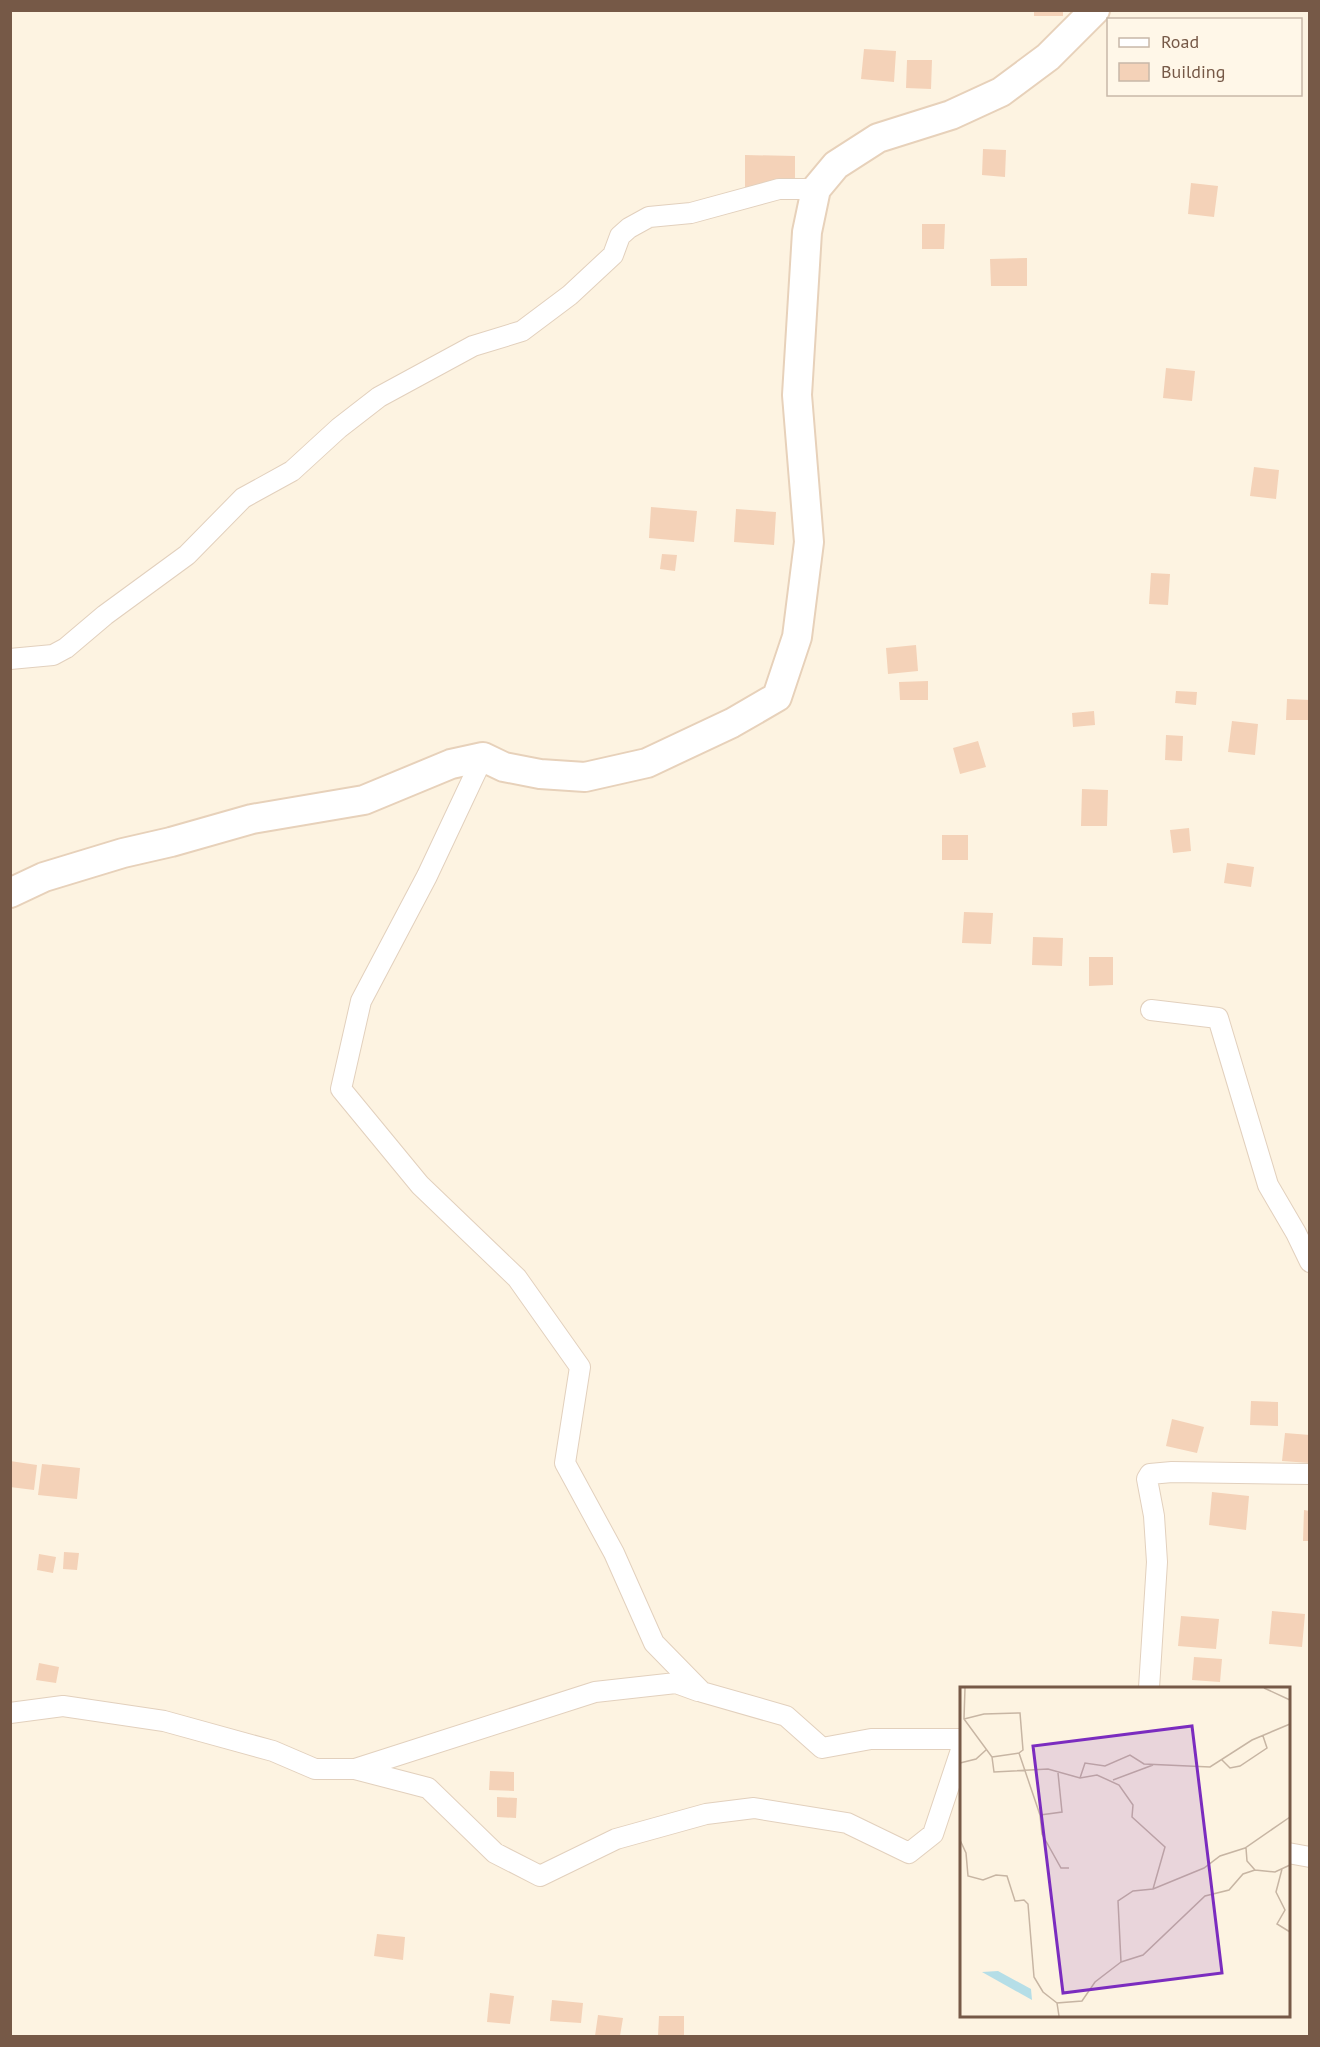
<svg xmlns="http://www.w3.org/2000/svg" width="1320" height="2047" viewBox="0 0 1320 2047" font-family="'PT Sans',sans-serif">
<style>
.building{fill:#f4d2b8}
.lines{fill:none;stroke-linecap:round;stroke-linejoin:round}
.street-casing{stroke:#e2d0bd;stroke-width:22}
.secondary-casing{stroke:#e7d1ba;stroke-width:32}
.street{stroke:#fff;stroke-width:20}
.secondary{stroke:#fff;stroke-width:28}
.inset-road{fill:none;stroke:#c7b5a3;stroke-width:1.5}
.view{fill:#7b2cbf;fill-opacity:0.15;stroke:#7b2cbf;stroke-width:3}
.inset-edge{fill:none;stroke:#765947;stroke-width:3}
</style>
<rect width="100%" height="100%" fill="#fdf3e1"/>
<path class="building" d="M1034,10H1063V16H1034Z
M864,49L896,51L894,82L861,79Z
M907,60H932L931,89L906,88Z
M983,149L1006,150L1005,177L982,175Z
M745,155L795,156V181H771V187L745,191Z
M1191,183L1218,186L1214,217L1188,214Z
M922,224H945L944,249H922Z
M1027,258V286H991L990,259Z
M1166,368L1195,371L1192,401L1163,398Z
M1254,467L1279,470L1276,499L1250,496Z
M651,507L697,511L694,542L649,538Z
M736,509L776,512L774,545L734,542Z
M662,554L677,555L675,571L660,569Z
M1151,573L1170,574L1168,605L1149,604Z
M916,645L918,671L888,674L886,648Z
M928,681V700H900L899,682Z
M1176,691L1197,692L1196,705L1175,703Z
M1287,699L1310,700V720H1286Z
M1094,711L1095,725L1073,727L1072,713Z
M1232,721L1258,724L1255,755L1228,752Z
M1166,735L1183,736L1182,761L1165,760Z
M978,741L986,767L960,774L953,748Z
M1082,789L1108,790L1107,826H1081Z
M1189,828L1191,851L1173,853L1170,830Z
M942,835H968V860H942Z
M1227,863L1254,867L1251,887L1224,883Z
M964,912L993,913L991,944L962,943Z
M1033,937L1063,938L1062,966L1032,965Z
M1089,957H1113V985L1089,986Z
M1251,1401L1278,1402V1426L1250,1425Z
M1172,1419L1204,1427L1197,1453L1166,1446Z
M1285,1433L1310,1435V1463L1282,1461Z
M10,1461L37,1465L34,1490L10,1487Z
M42,1464L80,1468L77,1499L38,1495Z
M1212,1492L1249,1496L1246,1530L1209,1525Z
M1304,1510L1310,1511V1541H1303Z
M64,1552L79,1553L77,1570L63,1569Z
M39,1554L56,1557L53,1573L37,1570Z
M1272,1611L1305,1614L1302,1647L1269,1644Z
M1181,1616L1219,1619L1216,1649L1178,1646Z
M1194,1657L1222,1659L1220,1682L1192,1680Z
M39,1663L59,1667L56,1683L36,1680Z
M490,1771L514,1772V1791L489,1790Z
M497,1797L517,1798L516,1818L497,1817Z
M377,1934L405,1937L403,1960L374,1956Z
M490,1993L514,1996L510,2024L487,2022Z
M552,2000L583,2003L581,2023L550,2021Z
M598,2015L623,2018L620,2036H595Z
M659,2016H684V2036H658Z"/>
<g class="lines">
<defs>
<path id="street" d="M10,659L53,655L66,648L105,615L187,555L243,498L292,471L339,428L379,397L473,346L522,331L570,295L613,255L620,236L629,228L649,217L691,213L779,189H816
M483,757L427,876L361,1001L341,1089L420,1185L517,1278L580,1367L565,1463L614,1553L654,1643L702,1692L786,1716L822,1748L871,1739H962
M1151,1010L1218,1018L1268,1185L1296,1233L1310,1262
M1149,1688L1157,1562L1154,1516L1147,1479L1150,1474L1172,1472L1310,1474
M10,1713L63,1706L164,1721L273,1751L315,1769H355L428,1788L495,1853L540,1876L616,1839L706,1814L754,1808L847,1823L909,1853L933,1834L962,1747
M355,1769L595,1692L676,1683L698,1691
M1288,1853L1310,1857"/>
<path id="secondary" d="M10,893L44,877L123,853L171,842L252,819L364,800L451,764L483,757L504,767L540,774L585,777L647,763L732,723L777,697L797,637L809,542L797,395L807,232L816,189L836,165L878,138L951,115L1001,92L1048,57L1095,10"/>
</defs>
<use href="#street" class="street-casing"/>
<use href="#secondary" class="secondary-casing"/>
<use href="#street" class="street"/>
<use href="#secondary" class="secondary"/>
</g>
<g transform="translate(960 1687)">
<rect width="330" height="330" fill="#fdf3e1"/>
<path d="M38,284L71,302L72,313L22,285Z" fill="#b5dee7"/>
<path class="inset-road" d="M5,1L4,32L32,70L34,85L88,82L120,91L137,88L159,98L173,118L172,130L205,160L193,202M304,1L330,13M4,32L24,27L60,26L63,63L59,66L80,128L82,147L101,181H109M32,70L59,66M262,73L270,81L280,79L307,61L303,49M0,76L16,72L26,63M120,91L125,76L145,79L170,68L184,77L250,80L292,53L330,37M153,93L193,78M80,128L102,125L98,86M0,153L6,166L8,189L23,193L36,188L47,189L55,214L64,213L68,217L74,290L83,305L97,316M286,161L287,174L295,183L315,185L330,178M322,182L316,205L325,223L317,237L330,245M161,275L183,268L245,209L269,203L283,187L295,183M99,329L97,316L122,314L135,295L161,275L158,214L173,204L193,202L244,181L260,169L285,161L330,130"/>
<path class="view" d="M232,39L262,286L103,306L73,59Z"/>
<rect width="330" height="330" class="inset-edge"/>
</g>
<rect width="1320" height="2047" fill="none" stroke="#765947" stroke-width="24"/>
<rect x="1107" y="18" width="195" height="78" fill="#fff7e8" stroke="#c8b8a8" stroke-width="1.5"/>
<rect x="1119" y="38" width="30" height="9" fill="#ffffff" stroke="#c8b8a8" stroke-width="1.5"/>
<text x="1161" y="48" font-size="18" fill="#765947">Road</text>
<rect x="1119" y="63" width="30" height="18" fill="#f4d2b8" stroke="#c8b8a8" stroke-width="1.5"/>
<text x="1161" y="78" font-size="18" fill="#765947">Building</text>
</svg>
